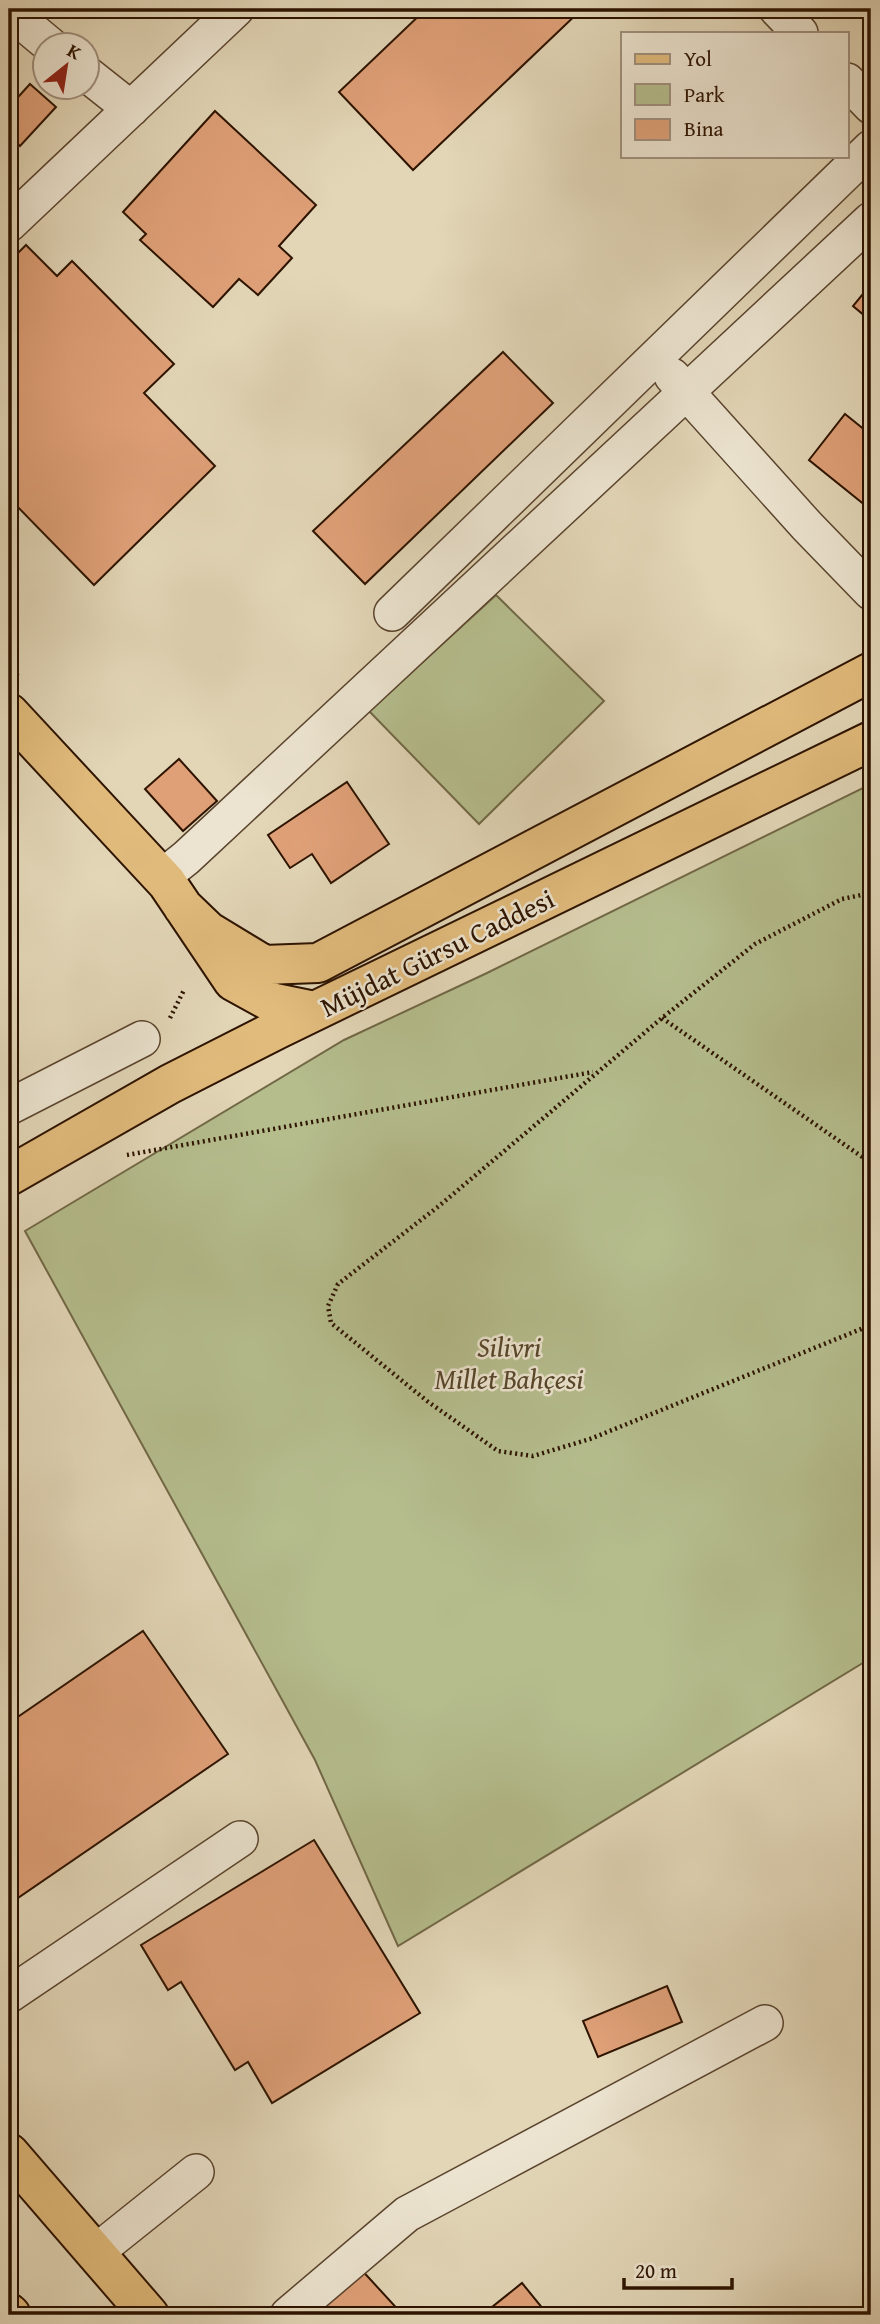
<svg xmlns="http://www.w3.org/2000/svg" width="880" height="2324" viewBox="0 0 880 2324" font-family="'Gentium Book Plus',serif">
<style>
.green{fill:#b5bd8d;stroke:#716846;stroke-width:2}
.building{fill:#dfa078;stroke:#2d1300;stroke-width:2}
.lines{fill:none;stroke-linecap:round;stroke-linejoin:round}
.minor-casing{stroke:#5a442e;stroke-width:38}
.major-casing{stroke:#2d1300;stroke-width:42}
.highway-casing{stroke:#2d1300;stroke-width:42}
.path{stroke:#2d1300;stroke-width:4.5;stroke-dasharray:2 3.5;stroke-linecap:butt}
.minor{stroke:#ece4d0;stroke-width:35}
.major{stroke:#e1bb7c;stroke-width:38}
.highway{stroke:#e1bb7c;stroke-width:38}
.labels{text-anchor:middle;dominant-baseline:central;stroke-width:5;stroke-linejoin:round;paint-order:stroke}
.street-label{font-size:28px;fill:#2d1300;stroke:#ece4d0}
.park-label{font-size:28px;font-style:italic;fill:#56462a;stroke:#ece4d0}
</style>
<rect width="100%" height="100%" fill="#e2d6b7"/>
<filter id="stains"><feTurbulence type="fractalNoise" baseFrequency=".00286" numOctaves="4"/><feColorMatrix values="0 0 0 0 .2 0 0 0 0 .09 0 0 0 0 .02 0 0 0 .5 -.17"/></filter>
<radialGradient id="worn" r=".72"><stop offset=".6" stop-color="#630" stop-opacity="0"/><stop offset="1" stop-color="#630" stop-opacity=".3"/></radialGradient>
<path class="green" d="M496,595L604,701L479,824L369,711Z
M871,784V1658L398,1946L315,1760L25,1231L344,1040L487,973Z"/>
<path class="building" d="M426,9H582L413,170L339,92Z
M30,84L56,107L20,146L9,135V107Z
M215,111L316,205L279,246L292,258L258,295L239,279L213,307L140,240L146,234L123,212Z
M26,245L57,276L72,261L174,364L144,393L215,466L94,585L9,498V262Z
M871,284V321L853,306Z
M503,352L553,403L365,584L313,531Z
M845,414L871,435V510L809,460Z
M179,759L217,801L183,831L145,789Z
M347,782L389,844L331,883L312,854L290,868L268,835Z
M143,1631L228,1754L12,1902L9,1897V1723Z
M314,1840L420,2013L272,2103L248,2062L235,2070L181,1982L168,1990L141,1945Z
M667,1986L682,2022L598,2057L583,2021Z
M358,2266L403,2315H324L315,2305Z
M522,2283L548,2315H482Z"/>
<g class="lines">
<defs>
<path id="minor" d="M777,9L800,33
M9,11L51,46
M88,75L131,109
M847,81L871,106
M9,224L236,9
M672,376L807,526L871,592
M392,613L871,148
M162,877L186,858L871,220
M9,1107L142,1039
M9,1995L240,1839
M96,2252L196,2172
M288,2315L407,2214L765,2023"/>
<path id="major" d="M9,713L167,883L233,981L271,1002L315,1011
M183,907L208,931L264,965L318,963L871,672
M9,1176L170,1084L278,1029L871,741
M9,2153L149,2315"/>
<path id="highway" d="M9,2313L11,2315"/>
</defs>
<use href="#minor" class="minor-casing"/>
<use href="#major" class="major-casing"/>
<use href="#highway" class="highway-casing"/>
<path class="path" d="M9,667L18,676
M871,893L842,899L755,944L662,1018L439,1206L338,1284L328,1306L331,1323L427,1401L498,1451L533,1456L590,1439L871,1325
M170,1018L184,990
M662,1018L871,1163
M127,1155L593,1072"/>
<use href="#minor" class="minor"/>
<use href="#major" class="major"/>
<use href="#highway" class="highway"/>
</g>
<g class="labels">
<g class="street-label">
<text transform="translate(437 952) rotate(-26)">Müjdat Gürsu Caddesi</text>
</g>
<g class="park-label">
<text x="509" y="1346">Silivri<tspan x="509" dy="32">Millet Bahçesi</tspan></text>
</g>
</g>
<rect width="880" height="2324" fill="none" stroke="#e2d6b7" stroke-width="35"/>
<rect x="10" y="10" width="859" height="2303" fill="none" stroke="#2d1300" stroke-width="3.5"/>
<rect x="18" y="18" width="845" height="2289" fill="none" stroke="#2d1300" stroke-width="2"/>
<rect x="621" y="32" width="228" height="126" fill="#ece4d0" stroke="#a0907d" stroke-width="2"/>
<rect x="635" y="54" width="35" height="10" fill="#e1bb7c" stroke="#a0907d" stroke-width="2"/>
<text x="684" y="66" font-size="21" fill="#2d1300">Yol</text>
<rect x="635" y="84" width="35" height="21" fill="#b5bd8d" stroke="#a0907d" stroke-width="2"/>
<text x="684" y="102" font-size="21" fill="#2d1300">Park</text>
<rect x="635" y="119" width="35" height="21" fill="#dfa078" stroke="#a0907d" stroke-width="2"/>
<text x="684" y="136" font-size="21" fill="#2d1300">Bina</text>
<g transform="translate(66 66) rotate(30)"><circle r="33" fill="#ece4d0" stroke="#a0907d" stroke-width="2"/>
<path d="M0-5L12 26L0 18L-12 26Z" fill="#8f2418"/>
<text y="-10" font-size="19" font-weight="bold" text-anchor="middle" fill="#2d1300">K</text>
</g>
<path d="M624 2278v10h108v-10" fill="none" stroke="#2d1300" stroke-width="3.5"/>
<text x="635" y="2278" font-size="21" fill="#2d1300" stroke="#ece4d0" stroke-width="5" paint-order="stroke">20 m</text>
<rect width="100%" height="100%" filter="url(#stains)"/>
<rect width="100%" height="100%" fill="url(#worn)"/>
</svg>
